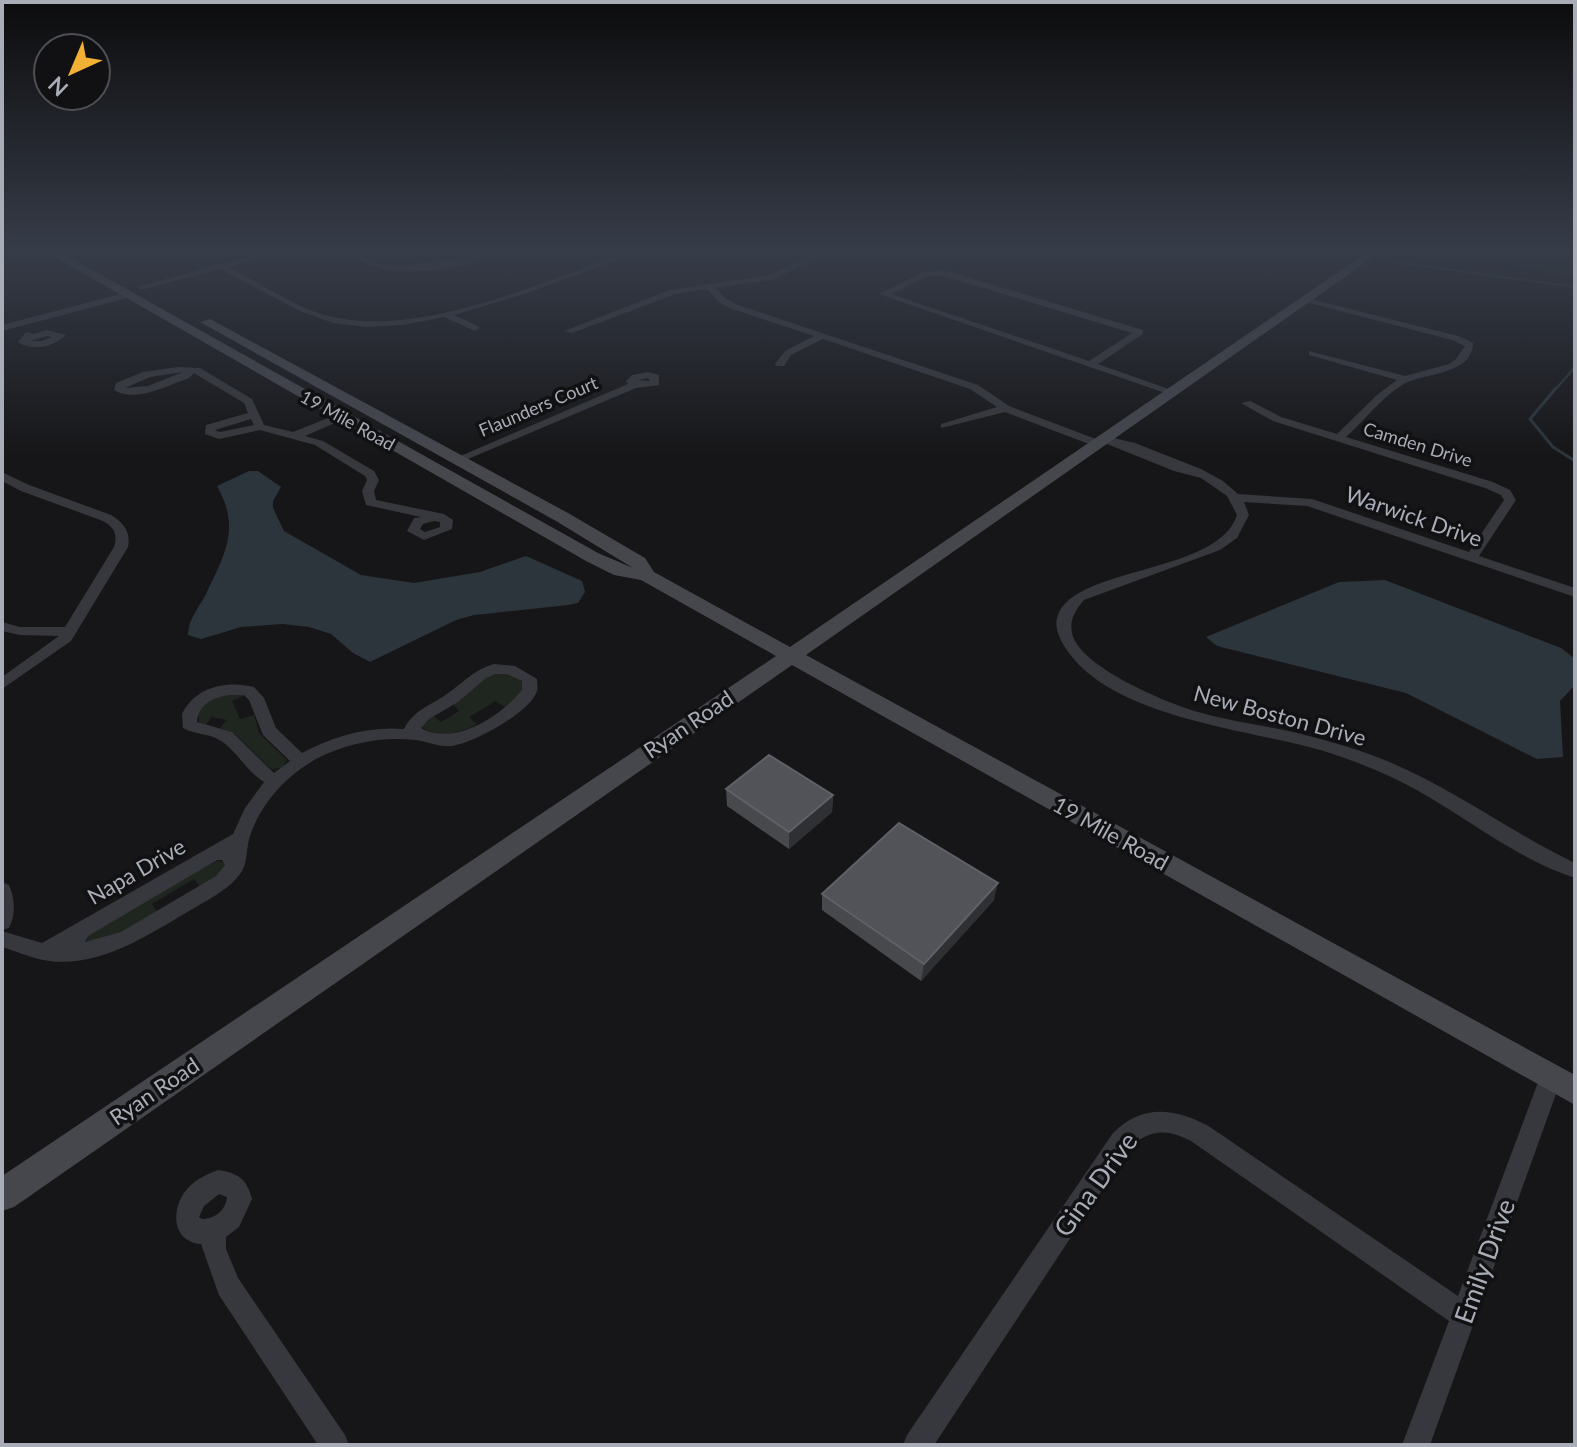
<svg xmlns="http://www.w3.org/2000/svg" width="1577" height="1447" viewBox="0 0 1577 1447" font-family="Lato,sans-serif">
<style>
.green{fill:#1e261f}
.water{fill:#2c353c}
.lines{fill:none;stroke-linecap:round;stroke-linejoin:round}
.stream-far1{stroke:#2c353c;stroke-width:2}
.stream{stroke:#2c353c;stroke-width:3}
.street{fill:#37383d;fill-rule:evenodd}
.secondary{fill:#45474d;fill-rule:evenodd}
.wall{fill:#47494d}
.shaded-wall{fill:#2f3033}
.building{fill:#525359;stroke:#5f6168;stroke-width:2}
.labels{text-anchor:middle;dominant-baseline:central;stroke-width:7;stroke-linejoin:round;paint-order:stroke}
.far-street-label{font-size:18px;fill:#a8adb8;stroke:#111113}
.street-label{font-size:22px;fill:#a8adb8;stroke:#111113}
.near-street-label{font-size:26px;fill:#a8adb8;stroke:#111113}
</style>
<rect width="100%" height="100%" fill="#161618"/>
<path class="green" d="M1457,253H1575V278Z
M492,674C505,674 514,672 523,683L522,695L505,707L496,701L469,717L477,724C460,733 439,740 422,727V724L433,716L441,722L459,711L453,704L471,686Z
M227,694L245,695L232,701L240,719L254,715L259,733L287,760L282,768L271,769L235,734L220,728L227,720L212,717L205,726L199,722L198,711L208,701Z
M219,861L225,863L226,869L201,888L194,879L152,904L158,913L127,931L86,943L88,934L212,862Z"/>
<path class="water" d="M249,471H258L281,487L273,501V508L284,531L361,575L414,583L480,572L526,556L582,581L585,592L578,603L568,605L474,615L456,620L370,662L353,653L331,634L309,627L283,624L241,627L201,639L188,635C188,619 199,608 206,594C225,554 241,528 217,486Z
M1385,580L1561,648L1575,659V685L1560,701L1563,757L1537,759L1406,693L1217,646L1206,637L1339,582Z"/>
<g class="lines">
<path class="stream-far1" d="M1333,253L1339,254
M1395,262L1575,287
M1555,390L1575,367"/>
<path class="stream" d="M1556,388L1530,419L1553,447L1575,461"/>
<path class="street" d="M264,253H278L228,267C263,284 296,309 333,317C422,337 540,283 624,253H636L527,293L454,315L478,326L480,328L475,331L444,317L403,325L366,327L333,323L300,311L220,269L141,290L137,287L214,266V263L221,264Z
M348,253H358L368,260L383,265L401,266L497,253C459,272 383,282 348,253Z
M817,253H828L775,279L716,288L726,299L738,305L978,385L1009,406L1101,441V437L1105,436L1135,443L1201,469L1223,481L1238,494L1312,499L1469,552L1504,500L1501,495L1485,488L1273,421L1241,403L1250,401L1281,417L1337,434L1377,395L1397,380L1309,355V351L1405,376L1449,364L1456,359L1465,346L1452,340L1302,301V297L1458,336L1473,343C1472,376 1424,372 1402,385C1381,398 1365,420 1346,437L1493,482L1510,490L1516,500L1479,556L1575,588V597L1307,506L1244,502L1249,515L1237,538L1220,550L1084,600C1076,610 1069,619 1072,633C1079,667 1167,703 1198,712C1233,722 1270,726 1305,735C1333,742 1360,750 1387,761C1453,788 1510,832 1575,863V878C1508,856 1453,805 1389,776C1363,764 1336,754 1309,747C1237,728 1104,715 1063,644C1058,635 1054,625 1058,615C1076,566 1218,574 1237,515L1227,496L1201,478L1174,471L1102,442V446H1094L1005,412L941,428V424L997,407L970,389L823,339L791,355L784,366H776L775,364L785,351L814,336L732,309L720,303L707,289L675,294L572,333L564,331L670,290L770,275Z
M944,270L1143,330V334L1098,364L1177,392L1168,394L879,294L923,272ZM928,276H944L1132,333L1089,361L891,294Z
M128,292L131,293V297L2,331V325Z
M46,330L66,335C53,347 33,352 18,342L26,332L34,334ZM47,336L52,337L42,341H30Z
M178,367L200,368L252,399L264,425L293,432L338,414H346V418L305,436L323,441L374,471L379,480L374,491L376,500L444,514L453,520L452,529L424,540L407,531L414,518L421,517L366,505L362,491L367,480L365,476L315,445L260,430L219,439L205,434L206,425L248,413L244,403L194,373L189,378C166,386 136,403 114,390L116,383L143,372ZM183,372L148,386L125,388L150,377ZM251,419L254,425L220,432L215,430ZM434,521L440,522V527L425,532L420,529L423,524Z
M648,372L659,375V385L636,388L461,462L451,460L628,384L626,381L632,375ZM648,378L650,381L638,380Z
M2,472L29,485L111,515C124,523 131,532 128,547L71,641L2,689V677L59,636L20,635L2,631V622L20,627H65L114,547C118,534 114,527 103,521L21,491L2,481Z
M494,664L515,666L537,679C537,681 538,689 537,691C530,713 473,743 452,746C439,747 428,742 416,740C382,736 346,743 316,759C286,776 261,803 250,836C246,847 248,861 242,871C230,890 207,900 189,911C145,937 96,970 43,960C29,957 15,951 2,947V931L42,943L233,834L245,808L264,782C247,772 238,752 221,741C210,733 195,735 183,728L182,714C195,687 226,680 254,687L264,698L276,728L302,753C333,736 369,726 404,729C413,711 429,706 444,696C462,684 473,670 494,664ZM507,674L522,681V690C501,716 454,747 421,728L429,719L458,702L486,678L495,674ZM230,695H244L249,700L263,735L290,761L274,773L232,732L197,722C198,704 214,697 230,695ZM217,860H222L225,865L216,876L121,932L85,942L88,936Z
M2,882L9,885C15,899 16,914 9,928L2,930Z
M1551,1067L1559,1070L1562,1077L1430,1445H1402L1449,1321L1191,1141C1167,1128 1148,1129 1129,1149L934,1445H903L907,1435L1113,1133C1142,1104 1173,1108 1207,1125L1458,1296L1540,1077L1543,1070Z
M218,1170C238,1173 247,1179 252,1199L239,1227L226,1237V1249L238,1278L345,1435L349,1445H318L219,1295L201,1244C169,1241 171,1204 190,1186C198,1178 208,1174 218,1170ZM219,1194L227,1197C226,1210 215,1219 202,1219L199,1217L204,1206Z"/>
<path class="secondary" d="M48,253H62L598,553L633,568L556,521L200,322L210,319L568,513L645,558L654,572L790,647L1366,253H1379L806,655L1575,1075V1105L792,665L14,1207L2,1211V1176L776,656L641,580L614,575L586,561Z"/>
</g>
<path class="wall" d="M726,789L833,795L832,812L789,849L727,806Z
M822,894L994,900L921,981L822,910Z"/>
<path class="shaded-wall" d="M833,795L832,812L789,849V832Z
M998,883L994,900L921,981L924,964Z"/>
<path class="building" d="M769,755L833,795L789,832L726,789Z
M899,823L998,883L924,964L822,894Z"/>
<linearGradient id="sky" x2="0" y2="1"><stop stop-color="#0c0c0d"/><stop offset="0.55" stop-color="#363c48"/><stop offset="1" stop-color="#363c48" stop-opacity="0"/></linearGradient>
<rect width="1577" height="456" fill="url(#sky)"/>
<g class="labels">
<g class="far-street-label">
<text transform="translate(538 406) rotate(-23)">Flaunders Court</text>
<text transform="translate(348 420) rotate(29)">19 Mile Road</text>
<text transform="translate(1418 444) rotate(17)">Camden Drive</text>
</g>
<g class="street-label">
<text transform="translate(1414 516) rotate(19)">Warwick Drive</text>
<text transform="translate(1280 715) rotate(15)">New Boston Drive</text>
<text transform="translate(688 724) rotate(-34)">Ryan Road</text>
<text transform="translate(1111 833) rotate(29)">19 Mile Road</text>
<text transform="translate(136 871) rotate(-30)">Napa Drive</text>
<text transform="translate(154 1091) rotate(-34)">Ryan Road</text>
</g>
<g class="near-street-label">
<text transform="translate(1095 1184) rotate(-54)">Gina Drive</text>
<text transform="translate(1484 1261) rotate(-70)">Emily Drive</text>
</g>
</g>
<rect width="1577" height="1447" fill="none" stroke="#a8adb8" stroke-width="8"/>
<g transform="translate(72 72) rotate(224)"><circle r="38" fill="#111113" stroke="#4d4f55" stroke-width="2"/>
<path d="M0-6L14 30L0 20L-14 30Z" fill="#f2b134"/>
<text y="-12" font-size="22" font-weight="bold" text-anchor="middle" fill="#a8adb8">N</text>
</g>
</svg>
